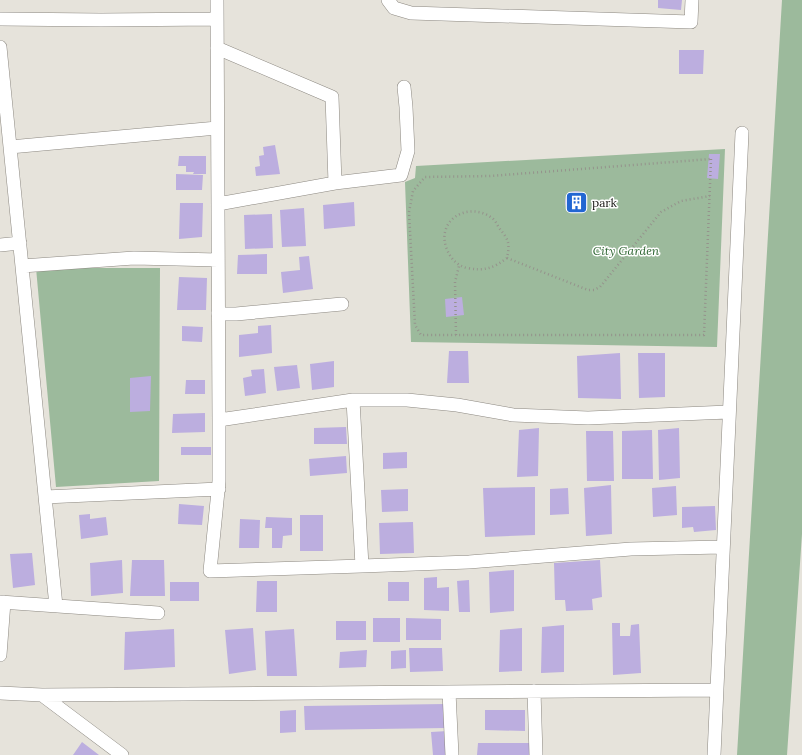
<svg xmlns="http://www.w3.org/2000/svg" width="802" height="755" viewBox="0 0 802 755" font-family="Lora,serif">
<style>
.green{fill:#9cba9c}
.building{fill:#bcaedf}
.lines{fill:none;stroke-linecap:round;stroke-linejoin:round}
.street-casing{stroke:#8c8881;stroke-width:14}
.path{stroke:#95938c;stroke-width:2.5;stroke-dasharray:1 3;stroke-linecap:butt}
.street{stroke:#fff;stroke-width:13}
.labels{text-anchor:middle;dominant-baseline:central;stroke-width:3;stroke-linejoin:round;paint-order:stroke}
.poi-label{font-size:12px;fill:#141310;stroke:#fff;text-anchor:start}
.park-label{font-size:12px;font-style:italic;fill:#2e6632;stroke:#fff}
</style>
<rect width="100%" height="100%" fill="#e6e3db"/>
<path class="green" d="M782,0H802V534L787,755H737Z
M725,149L717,347L411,342L405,182L415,178L416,166Z
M36,268H160L159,481L56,487Z"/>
<path class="building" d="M658,0H682L681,10L658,8Z
M679,50H704L703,74H679Z
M275,145L280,174L256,176L255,167L260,166L259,156L264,155L263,147Z
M709,154H720L718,179L707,178Z
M179,156H206V174H193L194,172H186V166H178Z
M176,174L203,175L202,190H176Z
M565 202a11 11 0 1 1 22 0a11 11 0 1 1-22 0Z
M354,202L355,226L324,229L323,205Z
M180,203H203L202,237L179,239Z
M304,208L306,246L282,247L280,210Z
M272,214L273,248L245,249L244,215Z
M267,254V274H237L238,255Z
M309,256L313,289L283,293L281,272L300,270L299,257Z
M179,277L207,278L206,310H177Z
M462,297L464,315L446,317L445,299Z
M271,325L272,353L239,357V335L258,333V326Z
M182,326L203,327L202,342L182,341Z
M449,351H468L469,383H447Z
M620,353L621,399L578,398L577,356Z
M638,353H665V397L639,398Z
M334,361V387L312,390L310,364Z
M297,365L300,388L277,391L274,367Z
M264,369L266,393L245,396L243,378L252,376L251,370Z
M151,376L150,411L130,412V378Z
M186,380H205V394H185Z
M205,413V432L172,433L173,414Z
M346,427L347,444H314V428Z
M539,428L538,476L517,477L519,430Z
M679,428L680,478L659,480L658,430Z
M652,430L653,479H622V431Z
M586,431H613L614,481H587Z
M181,447H211V455H181Z
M407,452V468L383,469V453Z
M346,456L347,473L310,476L309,459Z
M611,485L612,534L586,536L584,488Z
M676,486L677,515L653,517L652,488Z
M535,487V535L485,537L483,488Z
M568,488L569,514L550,515V489Z
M408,489V511L382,512L381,490Z
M179,504L204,506L202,525L178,524Z
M715,506L716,530L694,532L693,527L682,528V507Z
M90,514V519L106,517L108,535L81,539L79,515Z
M300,515H323V551H300Z
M266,517L292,518V535L283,536L282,548H272V528H265Z
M240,519L260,520L259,548H239Z
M413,522L414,553L380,554L379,523Z
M32,553L35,585L13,588L10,554Z
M122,560L123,593L91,596L90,563Z
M132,560H164L165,596H130Z
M600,560L602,597L592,599L593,610L566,611L565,600H555L554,563Z
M514,570V611L490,613L489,572Z
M437,577V588L449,587V611L424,610V578Z
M469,580L470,612H459L457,581Z
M257,581H277V612H256Z
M170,582H199V601H170Z
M388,582H409V601H388Z
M373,618H400V642H373Z
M406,618L441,619V640H406Z
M336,621H366V640H336Z
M612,623H620V636H630L631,625L639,624L641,673L613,675Z
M564,625V672L541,673L542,627Z
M253,628L256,670L229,674L225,630Z
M522,628V671L499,672L500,630Z
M174,629L175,667L124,670L125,632Z
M294,629L297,676H267L265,631Z
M409,648H442L443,671L410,672Z
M367,650L366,667L339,668L340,652Z
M406,650V668L391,669V651Z
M446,704V728L305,730L304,706Z
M296,710V732L280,733V711Z
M485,710H525V731L485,730Z
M448,731L450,755H433L431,732Z
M82,742L99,755H73Z
M478,743H530L531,755H477Z"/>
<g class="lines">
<defs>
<path id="street" d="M217,0L219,420V481L210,571L362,566L353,400L219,420
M388,0L394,8L411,13L691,22L692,0
M0,19L101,20L217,19
M0,47L56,606
M217,48L332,97L335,183L218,204
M10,147L217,128
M335,183L401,175L408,151L406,107L404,87
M0,245L20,243
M22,266L134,258L218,260
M218,314H236L342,304
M353,400H407L457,405L513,415L588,418L728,412
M45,497L219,489
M362,566L469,562L631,549L722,547
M0,602L158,613
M0,655L4,602
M534,691L536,755
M449,692L452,755
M0,693L42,695L122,755
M42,695L716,690
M714,755L742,133"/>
</defs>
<use href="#street" class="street-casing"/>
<path class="path" d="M711,159L704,335H421L415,325L409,212L413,191L425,177L490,176Z
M507,258C492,269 484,271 467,268C456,265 450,258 446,247C437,219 469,201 492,218C495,220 497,224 499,228C509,240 510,243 507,258L588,290H594L600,287L661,212L681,201L710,196
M456,335L455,282L459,266"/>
<use href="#street" class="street"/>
</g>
<defs>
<symbol id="building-square" viewBox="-11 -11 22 22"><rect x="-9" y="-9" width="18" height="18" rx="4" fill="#2266d2" stroke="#fff"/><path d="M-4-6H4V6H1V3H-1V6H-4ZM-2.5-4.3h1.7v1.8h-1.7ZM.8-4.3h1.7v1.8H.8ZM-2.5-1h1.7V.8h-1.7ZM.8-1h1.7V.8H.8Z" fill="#fff"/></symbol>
</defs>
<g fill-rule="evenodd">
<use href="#building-square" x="564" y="190" width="25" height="25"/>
</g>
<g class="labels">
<g class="poi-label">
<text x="592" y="202">park</text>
</g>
<g class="park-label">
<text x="626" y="250">City Garden</text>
</g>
</g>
</svg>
